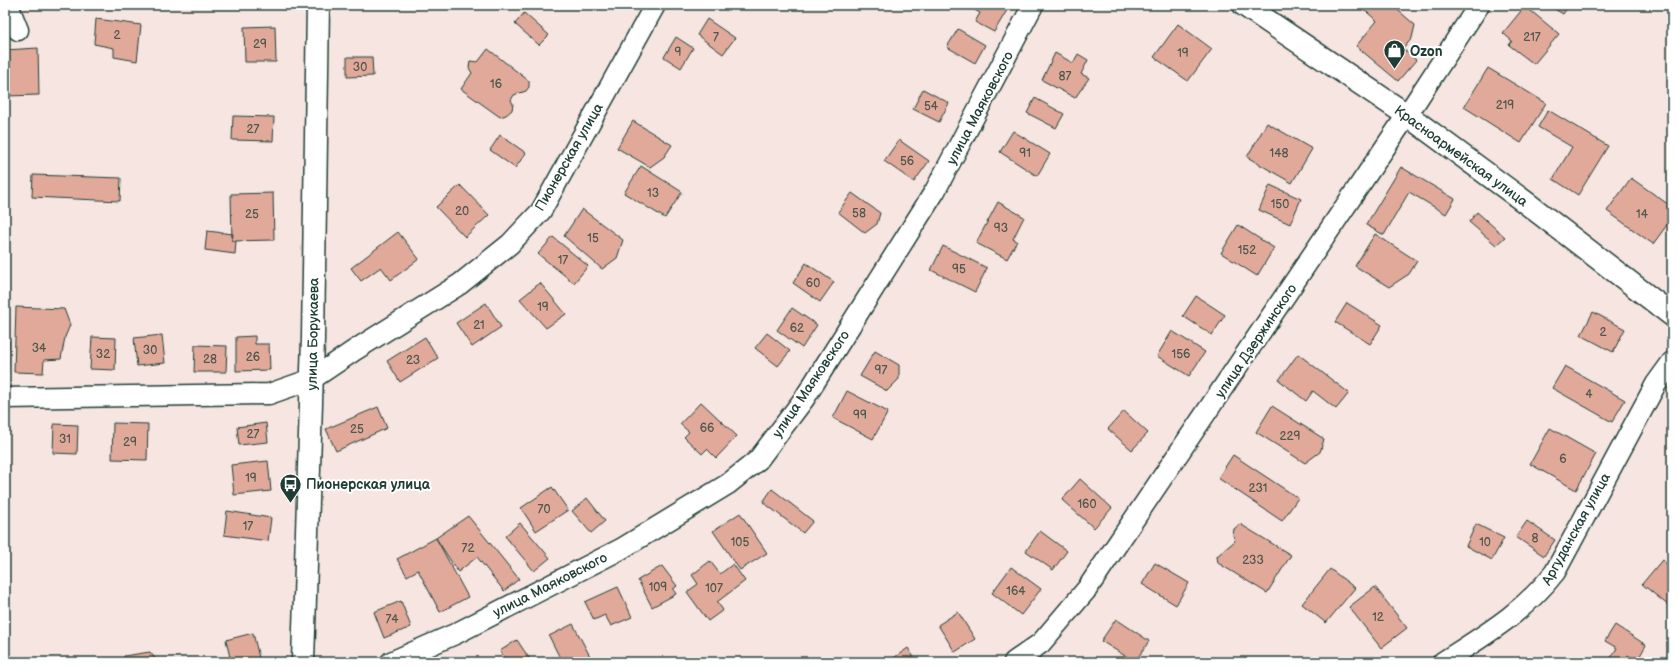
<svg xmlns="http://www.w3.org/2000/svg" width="1677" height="667" viewBox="0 0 1677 667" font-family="'Balsamiq Sans',sans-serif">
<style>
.building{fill:#e1a99a;stroke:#1f3d34}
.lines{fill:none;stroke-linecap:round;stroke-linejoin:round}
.street-casing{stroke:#1f3d34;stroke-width:23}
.secondary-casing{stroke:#1f3d34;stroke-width:25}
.street{stroke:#fff;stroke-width:20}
.secondary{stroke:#fff;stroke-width:22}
.labels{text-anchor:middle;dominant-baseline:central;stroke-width:4;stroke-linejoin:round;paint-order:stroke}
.number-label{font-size:12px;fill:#50584e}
.poi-label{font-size:14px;font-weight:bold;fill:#1f3d34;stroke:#fff;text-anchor:start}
.street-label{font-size:14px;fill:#1f3d34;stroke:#fff}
</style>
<rect width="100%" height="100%" fill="#f6e5e1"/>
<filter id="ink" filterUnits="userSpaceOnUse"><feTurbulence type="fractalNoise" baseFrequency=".025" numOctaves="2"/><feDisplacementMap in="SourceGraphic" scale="8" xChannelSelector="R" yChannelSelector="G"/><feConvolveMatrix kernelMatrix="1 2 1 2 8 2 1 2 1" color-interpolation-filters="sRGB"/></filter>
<g filter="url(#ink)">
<path class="building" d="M966,5H1010L994,32L975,22L980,13Z
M1359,5H1392L1415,25L1412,38L1403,49L1416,60L1398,81L1356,46L1377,21Z
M1548,5H1569L1563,14Z
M1525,6L1559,34L1534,64L1509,45L1512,41L1503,33Z
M524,13L549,35L539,45L515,24Z
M96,19L141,25L137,61L114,57V48L94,44Z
M707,19L735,38L723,54L697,35Z
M1178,24L1212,49L1188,81L1154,57Z
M275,26L276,62H245L244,27Z
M958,29L985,45L975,63L947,47Z
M676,37L693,48L681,68L664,57Z
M38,48L39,95L5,96V50Z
M488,49L529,81V87L526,91L514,95L511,100L513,104L512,110L506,115L500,117L461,89L472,73L469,68L470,61L478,62Z
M1055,53L1073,63L1078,54L1088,60L1081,74L1089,78L1075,98L1042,80Z
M347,57H372L373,76L347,77Z
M1488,68L1546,103L1521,143L1464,107Z
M923,89L949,103L939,122L913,109Z
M1035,98L1064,114L1056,128L1027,113Z
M1548,110L1608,146L1578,195L1553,179L1572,147L1538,127Z
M233,116L274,117L273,141L232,140Z
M633,121L672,145L664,157L650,167L617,148Z
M1267,123L1312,149L1292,183L1247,157Z
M1013,131L1050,154L1037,176L1000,152Z
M500,135L526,153L515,168L490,150Z
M899,140L929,161L914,182L884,161Z
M641,166L682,192L665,218L624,193Z
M1401,167L1455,199L1446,214L1409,192L1384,235L1366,225Z
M33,175L121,178L120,201L32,197Z
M1631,178L1672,207V218L1653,244L1607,211Z
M460,185L489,215L465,237L436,207Z
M1270,185L1301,199L1290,224L1259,210Z
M273,193L274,240L232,241L231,194Z
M852,193L880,213L877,224L865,233L838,212Z
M998,202L1024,217L1013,239L1017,241L1007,259L976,243Z
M582,209L623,240L617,258L602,269L564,236Z
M1477,212L1505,237L1496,245L1469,222Z
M1238,225L1274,248L1257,276L1221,253Z
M207,231L233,234L232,241H236L235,254L205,250Z
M398,232L419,259L391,280L381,267L361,281L351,268Z
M1375,234L1417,261L1409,274L1389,287L1355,266Z
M553,237L588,266L574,283L538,254Z
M943,246L987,268L975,292L931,270Z
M806,263L834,282L820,302L793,283Z
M540,283L566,314L546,328L520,299Z
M1196,296L1225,315L1212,335L1183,316Z
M486,303L501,327L472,347L456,323Z
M1347,303L1382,325L1370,344L1335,322Z
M16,307L64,309L70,325L65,337L61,359L44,360L43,373L14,372Z
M792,308L817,325L802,348L777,330Z
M1593,312L1625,329L1613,352L1581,335Z
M1172,331L1205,352L1189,376L1157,356Z
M767,333L790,351L778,366L755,348Z
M162,335L165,363L137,366L134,338Z
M255,336V344H269L270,370L236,371V337Z
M92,337L116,338L115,370L90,369Z
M425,337L438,358L400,382L387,361Z
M5,341H9L8,373H5Z
M195,345L227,346L226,372H194Z
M875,351L899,365V379L887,391L860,376Z
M1298,354L1349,393L1336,409L1313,391L1306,401L1279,380Z
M1565,366L1625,400L1612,422L1552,388Z
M847,391L888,412L873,439L833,418Z
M701,402L737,436L716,458L707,449L702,454L684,437L689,432L680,424Z
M1272,406L1324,439L1320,452L1305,463L1256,432Z
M378,407L387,428L336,451L326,429Z
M1124,411L1148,433L1132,450L1108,429Z
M113,423L148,424L147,460L112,459Z
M266,423L268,442L239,445L237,427Z
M54,424L78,425L77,454L53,453Z
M1550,428L1596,454L1576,490L1530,464Z
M1233,455L1298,498L1282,521L1218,478Z
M268,461L271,491L234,495L231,465Z
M1080,479L1112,508L1094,528L1062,500Z
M552,487L568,510L536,531L521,508Z
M772,489L813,521L803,533L763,502Z
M587,498L605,521L591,533L572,511Z
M227,511L271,518L268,541L224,535Z
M740,513L767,553L740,570L713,531Z
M468,516L519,579L504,591L477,557L458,572L436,538Z
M1527,521L1555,540L1544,556L1516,537Z
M520,523L550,558L534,571L505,536Z
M1240,524L1291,555L1267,593L1218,563L1217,556L1235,541L1233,535L1234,529Z
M1476,524L1504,538L1492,560L1466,546Z
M1040,531L1067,551L1053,570L1026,551Z
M436,538L468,597L440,612L418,570L407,576L397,559Z
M1662,560L1672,568V602L1669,606L1642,584Z
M710,561L720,574L733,564L745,581L717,602L723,610L708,621L687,592L698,584L692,575Z
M1155,563L1189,583L1176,605L1142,584Z
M662,566L677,586L673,589L676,594L652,607L638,580Z
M1011,567L1041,589L1021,615L992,593Z
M1330,569L1355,588L1326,623L1302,604Z
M618,587L632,617L611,626L605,615L594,620L585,602Z
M1375,587L1407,628L1381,648L1349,607Z
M401,601L411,627L384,638L374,612Z
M958,612L975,639L955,652L938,625Z
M1116,619L1149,641L1135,662L1101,641Z
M573,624L593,662H562L549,636Z
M1615,625L1646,645L1637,661L1628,655L1623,662L1609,661L1617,648L1605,641Z
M253,633L260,662H231L226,640Z
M517,640L531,661L530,662H508L500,651Z
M908,648L917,662H888Z
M150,652L158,662H125L124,656Z"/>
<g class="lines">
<defs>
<path id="street" d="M8,5L18,30
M5,398L269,394L312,379L355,350L460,284L510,244L541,211L655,5
M391,662L455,634L621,549L728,484L758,460L804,399L935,191L1033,5
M1014,662L1041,643L1087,589L1407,115L1479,5
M1443,662C1486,634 1523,613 1555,572L1656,384L1672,362"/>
<path id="secondary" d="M1244,5L1407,115L1529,205L1672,315
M303,662L313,338L318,5"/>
</defs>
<use href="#street" class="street-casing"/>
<use href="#secondary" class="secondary-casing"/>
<use href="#street" class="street"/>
<use href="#secondary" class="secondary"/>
</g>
</g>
<defs>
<symbol id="shop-pin" viewBox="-11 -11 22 30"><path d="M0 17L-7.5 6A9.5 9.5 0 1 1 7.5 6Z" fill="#1f3d34" stroke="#fff"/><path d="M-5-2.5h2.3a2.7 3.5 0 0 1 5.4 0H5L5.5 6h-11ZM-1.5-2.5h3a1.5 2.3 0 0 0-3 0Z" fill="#fff"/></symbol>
<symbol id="bus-pin" viewBox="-11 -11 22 30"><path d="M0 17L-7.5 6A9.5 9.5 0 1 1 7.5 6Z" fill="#1f3d34" stroke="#fff"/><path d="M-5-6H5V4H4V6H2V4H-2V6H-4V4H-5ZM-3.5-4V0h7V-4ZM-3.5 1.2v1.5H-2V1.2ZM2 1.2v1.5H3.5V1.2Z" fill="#fff"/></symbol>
</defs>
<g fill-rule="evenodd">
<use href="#shop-pin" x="1382" y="38" width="25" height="34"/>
<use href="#bus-pin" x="278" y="472" width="25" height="34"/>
</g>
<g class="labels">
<g class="number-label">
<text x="117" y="35">2</text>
<text x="716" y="37">7</text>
<text x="1532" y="37">217</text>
<text x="260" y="44">29</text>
<text x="678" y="52">9</text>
<text x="1183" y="53">19</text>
<text x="360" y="67">30</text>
<text x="1065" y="76">87</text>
<text x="496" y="84">16</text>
<text x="1505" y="105">219</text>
<text x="931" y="106">54</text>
<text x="253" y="129">27</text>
<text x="1025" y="153">91</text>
<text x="1279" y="153">148</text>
<text x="907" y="161">56</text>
<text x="653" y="193">13</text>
<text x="1280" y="204">150</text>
<text x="462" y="211">20</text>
<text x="859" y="213">58</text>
<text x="252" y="214">25</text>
<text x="1642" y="214">14</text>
<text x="1001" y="228">93</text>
<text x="593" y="238">15</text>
<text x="1247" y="250">152</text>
<text x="563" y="260">17</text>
<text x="959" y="269">95</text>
<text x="813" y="283">60</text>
<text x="543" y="307">19</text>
<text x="479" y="325">21</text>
<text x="797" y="328">62</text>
<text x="1603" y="332">2</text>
<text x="39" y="348">34</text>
<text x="150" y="350">30</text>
<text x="103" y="354">32</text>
<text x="1181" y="354">156</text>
<text x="253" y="357">26</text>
<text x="210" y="359">28</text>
<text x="413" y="360">23</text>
<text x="881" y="370">97</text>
<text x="1589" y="394">4</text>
<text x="860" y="415">99</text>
<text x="707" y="428">66</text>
<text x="357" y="429">25</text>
<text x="253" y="434">27</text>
<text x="1290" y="436">229</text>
<text x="65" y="439">31</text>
<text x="130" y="442">29</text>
<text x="1563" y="459">6</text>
<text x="251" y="478">19</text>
<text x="1258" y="488">231</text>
<text x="1087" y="504">160</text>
<text x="544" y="509">70</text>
<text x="248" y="526">17</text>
<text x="1535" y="538">8</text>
<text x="740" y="542">105</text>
<text x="1485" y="542">10</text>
<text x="468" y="548">72</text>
<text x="1253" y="560">233</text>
<text x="658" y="587">109</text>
<text x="714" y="588">107</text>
<text x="1016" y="591">164</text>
<text x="1378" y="617">12</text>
<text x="392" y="619">74</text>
</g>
<g class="poi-label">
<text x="1410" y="51">Ozon</text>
<text x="306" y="484">Пионерская улица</text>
</g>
<g class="street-label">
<text transform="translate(980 108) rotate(-62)">улица Маяковского</text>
<text transform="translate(1461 156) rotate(36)">Красноармейская улица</text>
<text transform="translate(569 157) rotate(-60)">Пионерская улица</text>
<text transform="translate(313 334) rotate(-89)">улица Борукаева</text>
<text transform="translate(1256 341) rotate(-56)">улица Дзержинского</text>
<text transform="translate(811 384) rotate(-56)">улица Маяковского</text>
<text transform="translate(1576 529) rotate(-61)">Аргуданская улица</text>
<text transform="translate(550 585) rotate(-27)">улица Маяковского</text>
</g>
</g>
<rect width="1677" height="667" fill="none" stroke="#fff" stroke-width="20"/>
<rect x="10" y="10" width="1657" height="647" fill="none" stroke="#1f3d34" stroke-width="1.5" filter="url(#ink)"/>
</svg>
